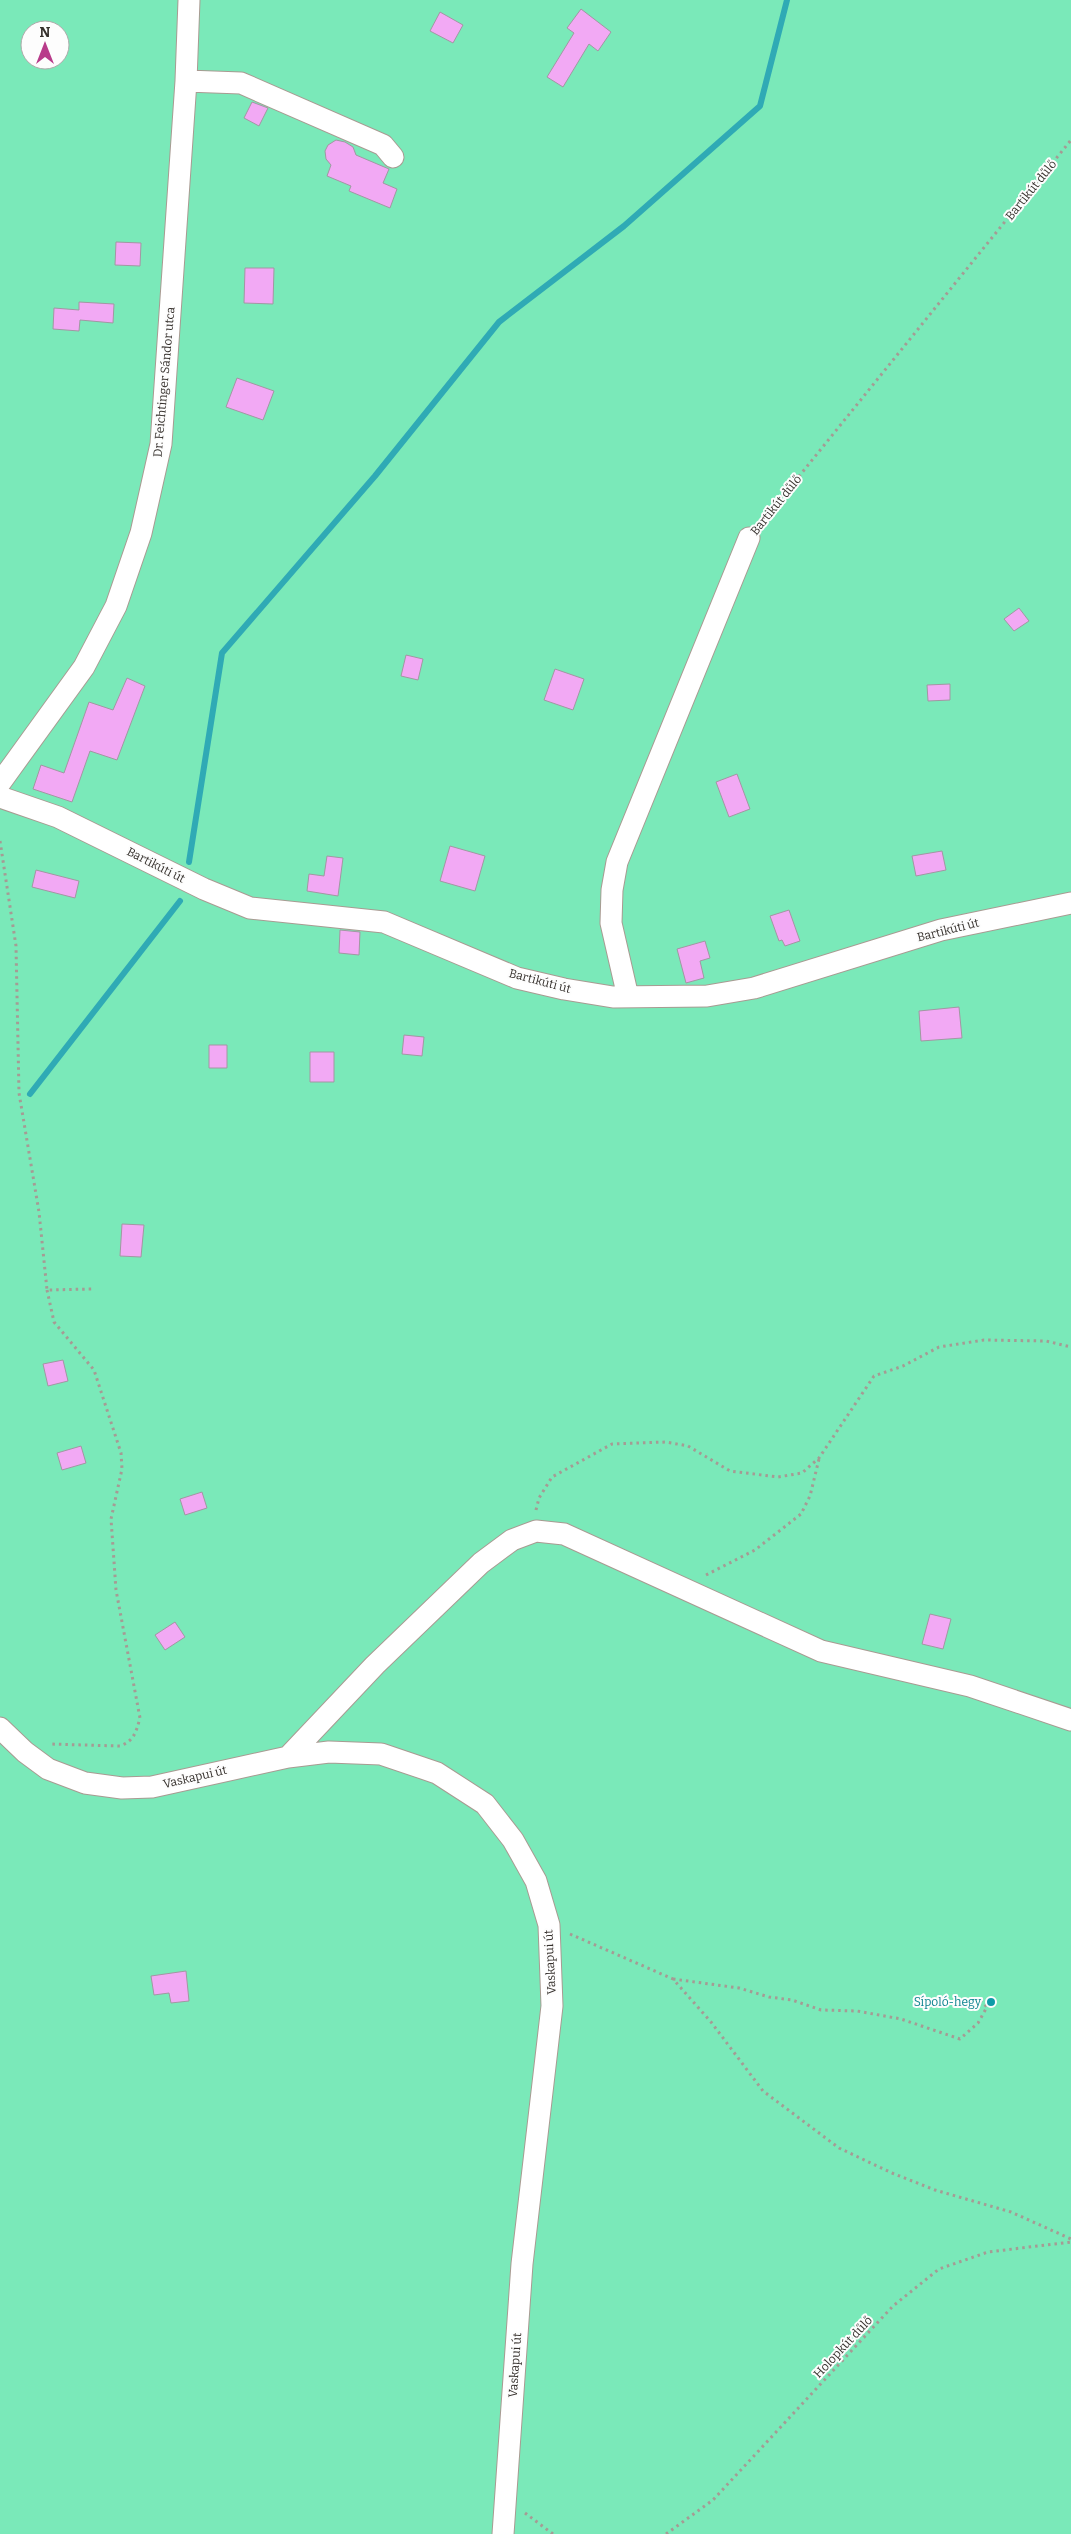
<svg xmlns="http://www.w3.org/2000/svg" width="1071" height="2534" viewBox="0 0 1071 2534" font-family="Bitter,serif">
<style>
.green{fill:#7ae9b9;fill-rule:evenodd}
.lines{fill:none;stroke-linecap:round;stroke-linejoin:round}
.stream{stroke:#2faab5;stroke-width:6}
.building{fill:#f2a9f4;stroke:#a297a2}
.minor-casing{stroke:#a89b92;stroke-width:23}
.path{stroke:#a59b94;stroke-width:3;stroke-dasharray:2.5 4;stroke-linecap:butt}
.minor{stroke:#fff;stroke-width:21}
.culture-dot{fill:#0f9aa8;stroke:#fdfdfd;stroke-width:2}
.labels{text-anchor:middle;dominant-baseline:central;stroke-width:4;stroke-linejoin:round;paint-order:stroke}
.street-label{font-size:12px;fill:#36312d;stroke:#fdfdfd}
.culture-label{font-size:12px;fill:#0d838f;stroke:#fdfdfd;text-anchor:end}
</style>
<rect width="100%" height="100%" fill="#fbede3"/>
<path class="green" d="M0,0H1071V2534H0ZM30,30H60V60H30Z"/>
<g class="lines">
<path class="stream" d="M189,862L222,653L375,476L499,322L624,226L760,106L787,0
M30,1094L180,901"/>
</g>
<path class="building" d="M581,9L611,32L598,51L589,44L563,87L547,77L574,33L567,28Z
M440,12L463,25L453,43L430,31Z
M252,102L268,108L259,126L244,118Z
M336,140L345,142L353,147L356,155L389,169L383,183L397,189L390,208L349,191L351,186L327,176L331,165L326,159L325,151L328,145Z
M116,242L141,243L140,266L115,265Z
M245,268H274L273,304L244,303Z
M79,302L114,304L113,323L80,320L79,331L53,329L54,308L79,310Z
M237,378L274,391L263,420L226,407Z
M1019,608L1029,621L1014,631L1004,619Z
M406,655L423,659L418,680L401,676Z
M555,669L584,679L573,710L544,700Z
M127,678L145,686L117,760L90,751L72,802L33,789L41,765L64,773L89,702L113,710Z
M950,684V700L928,701L927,685Z
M737,774L750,809L729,817L716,782Z
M450,846L485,856L475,891L440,881Z
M942,851L946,870L916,876L912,856Z
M327,856L343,858L338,896L307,891L309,874L324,876Z
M36,870L79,881L75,898L32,887Z
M789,910L800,941L785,946L782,940L779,941L770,916Z
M340,930L360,932L359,955L339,953Z
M705,941L710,958L700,961L704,978L686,983L677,949Z
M959,1007L962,1038L921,1041L919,1011Z
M404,1035L424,1037L422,1056L402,1054Z
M209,1045H227V1068H209Z
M310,1052H334V1082H310Z
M122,1224L144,1225L141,1257L120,1256Z
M63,1360L68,1381L48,1386L43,1364Z
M81,1446L86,1463L62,1470L57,1453Z
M202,1492L207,1508L185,1515L180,1499Z
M930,1614L951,1619L943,1649L922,1644Z
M175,1622L185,1637L165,1650L155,1635Z
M186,1971L189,2001L171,2003L169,1993L154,1995L151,1976Z"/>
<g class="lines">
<defs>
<path id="minor" d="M186,81L241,83L383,145L393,157
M0,783L84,667L116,606L141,533L161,444L186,81L189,0
M0,797L58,817L204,889L250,908L384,922L517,978L564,989L613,997L707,996L754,988L941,930L1071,903
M628,997L611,923L612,890L617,862L749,538
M0,1728L25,1752L48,1769L85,1783L122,1788L152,1787L288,1757L329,1752L381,1754L437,1773L485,1804L513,1840L536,1881L549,1925L552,2006L522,2264L503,2534
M288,1757L375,1665L481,1563L512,1540L536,1531L564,1534L821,1651L970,1686L1071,1720"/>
</defs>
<use href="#minor" class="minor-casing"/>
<path class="path" d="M762,522L1071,140
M0,841L16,946L19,1093L39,1212L47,1290L92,1289
M47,1290L54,1322L94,1370L121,1453L122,1469L111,1519L116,1590L140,1718C136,1732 134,1741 120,1746L49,1744
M536,1510L539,1498L552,1477L612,1444L666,1442L688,1446L730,1471L778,1477L802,1473L819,1458L874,1376L903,1366L939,1347L984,1340L1046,1341L1071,1347
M706,1575L755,1550L801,1514L810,1496L819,1459
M570,1934L673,1979L711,2022L763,2091L839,2148L892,2173L935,2190L1011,2212L1071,2239
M673,1979L739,1988L769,1997L792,2000L821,2010L857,2011L901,2019L960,2039L978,2023L987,2007L980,2000
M525,2513L553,2534
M666,2534L713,2500L893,2306L939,2269L988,2252L1071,2242"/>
<use href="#minor" class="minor"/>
</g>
<circle class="culture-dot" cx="991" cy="2002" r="5"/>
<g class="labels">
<g class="street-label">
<text transform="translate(1031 190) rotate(-51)">Bartikút dűlő</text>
<text transform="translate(164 382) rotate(-85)">Dr. Feichtinger Sándor utca</text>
<text transform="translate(776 505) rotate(-51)">Bartikút dűlő</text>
<text transform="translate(156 865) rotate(27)">Bartikúti út</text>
<text transform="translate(948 930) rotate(-14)">Bartikúti út</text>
<text transform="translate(540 981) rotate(15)">Bartikúti út</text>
<text transform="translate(195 1777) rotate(-13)">Vaskapui út</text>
<text transform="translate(550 1962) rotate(-93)">Vaskapui út</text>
<text transform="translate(843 2347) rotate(-47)">Holopkút dűlő</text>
<text transform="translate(515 2365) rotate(-86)">Vaskapui út</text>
</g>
<g class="culture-label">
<text x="981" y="2002">Sípoló-hegy</text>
</g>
</g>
<g transform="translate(45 45)"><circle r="24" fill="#fdfdfd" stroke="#adabaa"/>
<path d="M0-4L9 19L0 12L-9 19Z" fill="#b83b8a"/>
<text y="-8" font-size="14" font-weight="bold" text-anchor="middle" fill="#36312d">N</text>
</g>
</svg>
